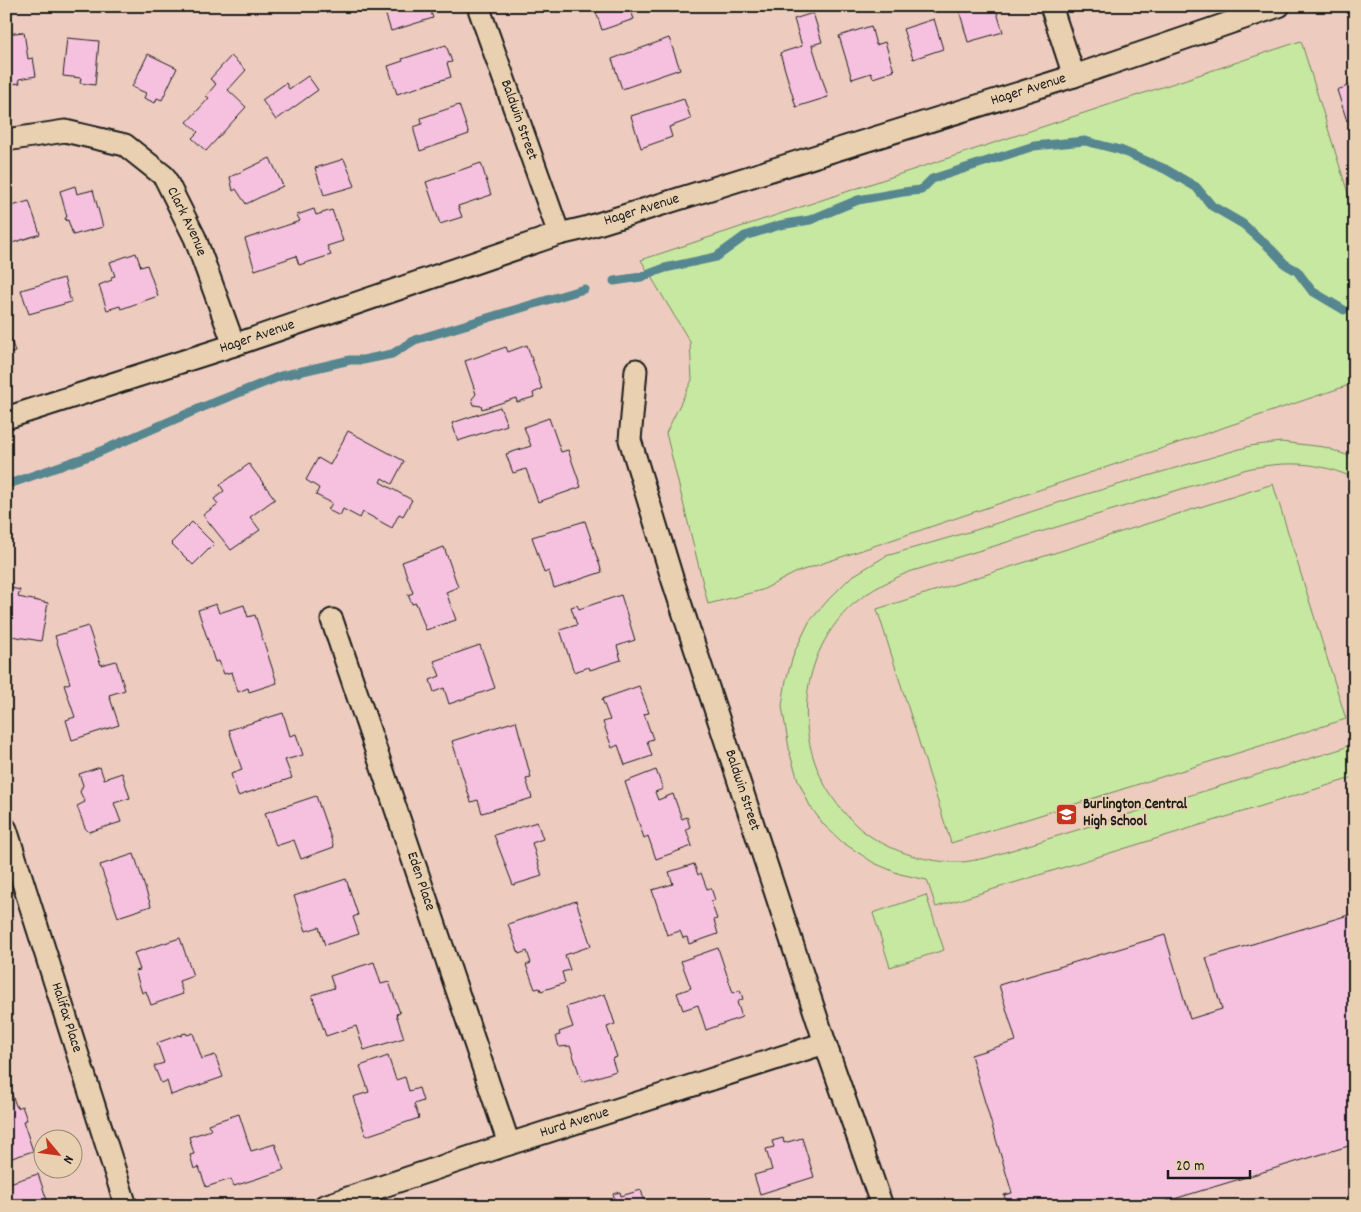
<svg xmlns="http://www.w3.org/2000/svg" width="1361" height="1212" viewBox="0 0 1361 1212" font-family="Dekko,sans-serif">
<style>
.green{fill:#c7e8a1;stroke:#72825e}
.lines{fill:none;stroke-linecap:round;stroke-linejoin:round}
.stream{stroke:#578690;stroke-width:9}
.building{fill:#f5c1df;stroke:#1c1c1c}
.street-casing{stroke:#1c1c1c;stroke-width:25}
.street{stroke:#e9d0b1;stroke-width:21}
.labels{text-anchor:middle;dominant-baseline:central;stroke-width:4;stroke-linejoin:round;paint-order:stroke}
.street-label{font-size:15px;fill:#1c1c1c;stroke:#e9d0b1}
.poi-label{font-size:15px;font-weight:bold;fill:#1c1c1c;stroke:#e9d0b1;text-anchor:start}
</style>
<rect width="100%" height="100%" fill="#edccbf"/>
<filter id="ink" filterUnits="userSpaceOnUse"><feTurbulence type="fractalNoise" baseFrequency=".02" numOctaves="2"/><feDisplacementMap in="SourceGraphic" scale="10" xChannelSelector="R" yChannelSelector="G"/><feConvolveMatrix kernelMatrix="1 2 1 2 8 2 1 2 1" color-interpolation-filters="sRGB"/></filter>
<g filter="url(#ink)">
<path class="green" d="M1301,41L1355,216V383L797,572L762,590L708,604L666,433L692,380L690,342L641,260Z
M1281,442L1324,447L1355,458V479C1320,461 1285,461 1247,469L909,572C886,582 862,594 845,612C794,668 794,753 842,810C849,818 858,828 867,834C893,852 928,863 960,862C969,862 978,859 986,858L1341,749L1355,742V777L936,907L927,880L900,874L874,863L842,842L824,825L810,806L798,780L790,754L782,706L786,680L794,653L809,622L829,599L851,577L886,556L979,529L1070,499L1250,446Z
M1273,484L1346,719L951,843L877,609Z
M926,895L944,950L890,967L873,913Z"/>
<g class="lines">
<path class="stream" d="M614,281L641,277L665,268L716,257L745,236L780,225L810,220L858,200L903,192L921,190L932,179L1034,146L1085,141L1120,150L1165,169L1196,187L1212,206L1243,224L1272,250L1285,264L1297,271L1312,291L1344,310
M6,485L92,455L203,407L281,376L350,360H363L392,354L415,340L584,289"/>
</g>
<path class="building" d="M383,6H429L433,18L391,31Z
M594,6H629L634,19L602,30Z
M958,6H995L1003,32L968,42Z
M813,13L822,42L812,45L828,97L796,107L780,53L802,46L794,19Z
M934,19L943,49L913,59L903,29Z
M871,26L876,45L885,42L894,71L873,78L871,73L852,79L839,36Z
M24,32L28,59L33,58L36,76L19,79L20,83L11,84L10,79L6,80V34Z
M67,38L99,41L95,85L80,83L81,78L63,76Z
M669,38L680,69L622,89L612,59Z
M446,45L452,62L447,63L451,77L397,94L388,66L403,61L402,59Z
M148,54L177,68L162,100L157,98L155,103L144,98L146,93L132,87Z
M231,56L246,70L228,90L246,107L206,151L192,138L198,132L187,122L209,98L206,96L216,84L210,79Z
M308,76L318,90L276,120L262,100L286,83L289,89Z
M1355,77V118L1347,121L1337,90L1353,84L1351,78Z
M684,99L691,119L669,127L672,137L641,148L631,116Z
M459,105L469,134L420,151L414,131V127L422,124L421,118Z
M270,158L283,186L246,204L236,189L233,191L230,177Z
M344,159L355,186L324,195L315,168Z
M481,163L491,195L458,206L462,217L440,224L426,182Z
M75,186L77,194L93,190L103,227L73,235L68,220L66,221L65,218L67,217L60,191Z
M29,201L40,234L9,244L6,236V206L11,203L12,206Z
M314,209L316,215L332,210L343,241L327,246L331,255L299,265L296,256L255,270L245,239L300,221L297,215Z
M136,253L141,267L147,265L158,296L121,309L120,306L107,310L99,285L112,280L111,277L115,276L110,262Z
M64,278L71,302L29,314L21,290Z
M6,322L15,352L6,354Z
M527,345L542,389L533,393L534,397L517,402L516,398L482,409L481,406L474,405L472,399L476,394L465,361L506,347L508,352Z
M500,407L507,425L458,441L452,423Z
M549,418L561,452L568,450L581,487L538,502L526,469L513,473L506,454L531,446L524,427Z
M348,431L404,461L392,484L382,478L380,482L412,500L403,516L399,514L392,528L363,512L360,518L343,509L340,516L328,510L332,503L316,495L319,488L306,480L318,458L330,465Z
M249,464L275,499L250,517L260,530L231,550L203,515L218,504L214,499L224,491L220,485Z
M585,521L602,572L554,588L549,571L544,573L532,537Z
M192,522L214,544L193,565L171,543Z
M444,547L458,587L446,592L456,620L426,630L416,603L412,604L408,595L413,593L402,562Z
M6,587L20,590L18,597L48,603L41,641L11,636L8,651L6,650Z
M621,595L635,640L617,646L621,660L590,670L589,667L574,672L560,630L577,625L571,607L577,605L579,609Z
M216,604L219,613L244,605L248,617L255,615L277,683L249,692L248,688L238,692L232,672L224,674L219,661L215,662L198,610Z
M88,626L101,665L116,661L125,690L109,695L119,725L72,740L66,720L75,717L64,685L70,683L55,636Z
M480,645L495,688L449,704L444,688L434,692L430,680L440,676L434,661Z
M639,686L649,713L644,714L653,739L647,741L652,756L625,765L618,745L612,748L603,722L610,720L602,699Z
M283,713L290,736L296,734L303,755L285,760L292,778L238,796L231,774L242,770L229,730Z
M516,721L531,778L526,779L532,798L482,813L478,800L471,802L452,741Z
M100,767L104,779L122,773L130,798L114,803L121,822L89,832L85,828L77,806L85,802L80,792L83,785L79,774Z
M656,770L663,789L655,792L658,800L673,794L682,819L687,817L690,827L686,829L692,846L656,859L648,836L644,838L625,782Z
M316,796L334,847L301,859L294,840L276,846L265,813Z
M537,822L543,839L532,843L542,876L513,885L494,835Z
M134,854L151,906L118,917L100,865Z
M694,864L698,875L701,873L707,889L711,888L715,900L711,902L717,919L714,920L718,934L689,944L687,937L683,938L680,931L667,935L652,890L673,884L669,872Z
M346,879L358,915L353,917L359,934L325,945L319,927L306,931L294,896Z
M576,901L591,946L565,955L570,970L562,972L565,983L541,991L540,988L535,989L526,965L531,963L527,951L519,954L508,924Z
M1355,913V1144L1151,1206H1008L1004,1195L1012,1193L971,1055L1016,1041L999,985L1165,935L1190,1019L1222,1009L1206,958Z
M180,938L193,976L179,981L183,994L151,1005L146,991L142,993L135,971L140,970L134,953Z
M718,948L733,993L740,990L743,999L737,1002L742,1017L706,1030L698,1005L683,1010L677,993L691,988L681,961Z
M374,962L381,984L389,982L400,1013L396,1014L404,1038L364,1050L356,1026L326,1036L312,995L334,988L330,976Z
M605,994L615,1024L607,1027L617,1057L612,1059L616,1071L582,1082L570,1046L559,1047L556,1036L560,1035L559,1032L573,1027L566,1007Z
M186,1033L187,1035L193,1033L202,1059L215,1055L223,1077L171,1095L167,1081L161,1083L154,1066L164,1063L157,1043L179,1035L182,1036V1034Z
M388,1056L396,1080L405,1077L409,1091L419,1088L423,1101L414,1104L419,1118L366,1136L353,1097L369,1092L360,1066Z
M9,1087L17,1108L22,1106L27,1120L23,1121L33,1151L6,1160V1088Z
M239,1114L251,1151L275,1144L284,1170L234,1186L231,1179L206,1187L199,1167L194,1169L190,1155L194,1154L189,1137L211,1130L208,1124Z
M783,1138L784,1143L802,1138L814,1177L760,1194L754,1175L772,1170L766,1149L774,1147L772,1141Z
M38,1174L49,1206H6V1184Z
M641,1190L646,1206H602L601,1204L615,1199L613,1194L620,1192L621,1196Z"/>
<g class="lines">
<defs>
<g id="street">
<path id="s1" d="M478,6L559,234"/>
<path d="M1051,6L1074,76"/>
<path id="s2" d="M6,140L65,131L125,145L164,176L195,238L234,345"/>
<path id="s3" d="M636,370L630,440L673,581L825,1043L882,1206"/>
<path id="s4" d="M6,418L234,345L559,234L585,228L1074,76L1279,6"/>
<path id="s5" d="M332,620L509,1144"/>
<path id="s6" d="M6,829L126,1206"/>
<path id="s7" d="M324,1206L509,1144L825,1043"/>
</g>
</defs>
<use href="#street" class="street-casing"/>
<use href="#street" class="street"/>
</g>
</g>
<defs>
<symbol id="school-square" viewBox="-11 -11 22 22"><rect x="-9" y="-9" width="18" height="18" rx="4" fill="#c8321e" stroke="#e9d0b1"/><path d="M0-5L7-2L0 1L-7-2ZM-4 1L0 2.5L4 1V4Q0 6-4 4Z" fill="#fff"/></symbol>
</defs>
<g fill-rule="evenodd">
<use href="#school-square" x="1054" y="802" width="25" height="25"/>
</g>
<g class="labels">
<g class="street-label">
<text stroke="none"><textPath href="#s4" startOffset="1074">Hager Avenue</textPath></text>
<text stroke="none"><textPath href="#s1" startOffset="121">Baldwin Street</textPath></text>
<text stroke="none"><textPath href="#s4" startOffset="669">Hager Avenue</textPath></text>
<text stroke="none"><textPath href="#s2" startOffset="222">Clark Avenue</textPath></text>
<text stroke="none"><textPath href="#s4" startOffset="264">Hager Avenue</textPath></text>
<text stroke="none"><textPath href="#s3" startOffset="438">Baldwin Street</textPath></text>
<text stroke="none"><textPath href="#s5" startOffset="276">Eden Place</textPath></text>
<text stroke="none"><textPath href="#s6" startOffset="198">Halifax Place</textPath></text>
<text stroke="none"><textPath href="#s7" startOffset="264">Hurd Avenue</textPath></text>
</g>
<g class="poi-label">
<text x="1083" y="805">Burlington Central<tspan x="1083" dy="17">High School</tspan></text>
</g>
</g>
<rect width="1361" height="1212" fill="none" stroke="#e9d0b1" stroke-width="25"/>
<rect x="12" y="12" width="1336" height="1187" fill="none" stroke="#1c1c1c" stroke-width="2" filter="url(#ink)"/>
<g transform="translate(58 1154) rotate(119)"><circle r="24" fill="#e9d0b1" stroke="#978875"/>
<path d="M0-4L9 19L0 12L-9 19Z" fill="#c8321e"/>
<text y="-8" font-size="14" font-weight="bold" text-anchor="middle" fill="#1c1c1c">N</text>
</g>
<path d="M1168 1170v8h82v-8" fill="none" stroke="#1c1c1c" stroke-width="2.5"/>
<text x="1176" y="1170" font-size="15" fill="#1c1c1c" stroke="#e9d0b1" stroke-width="4" paint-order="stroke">20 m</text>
</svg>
